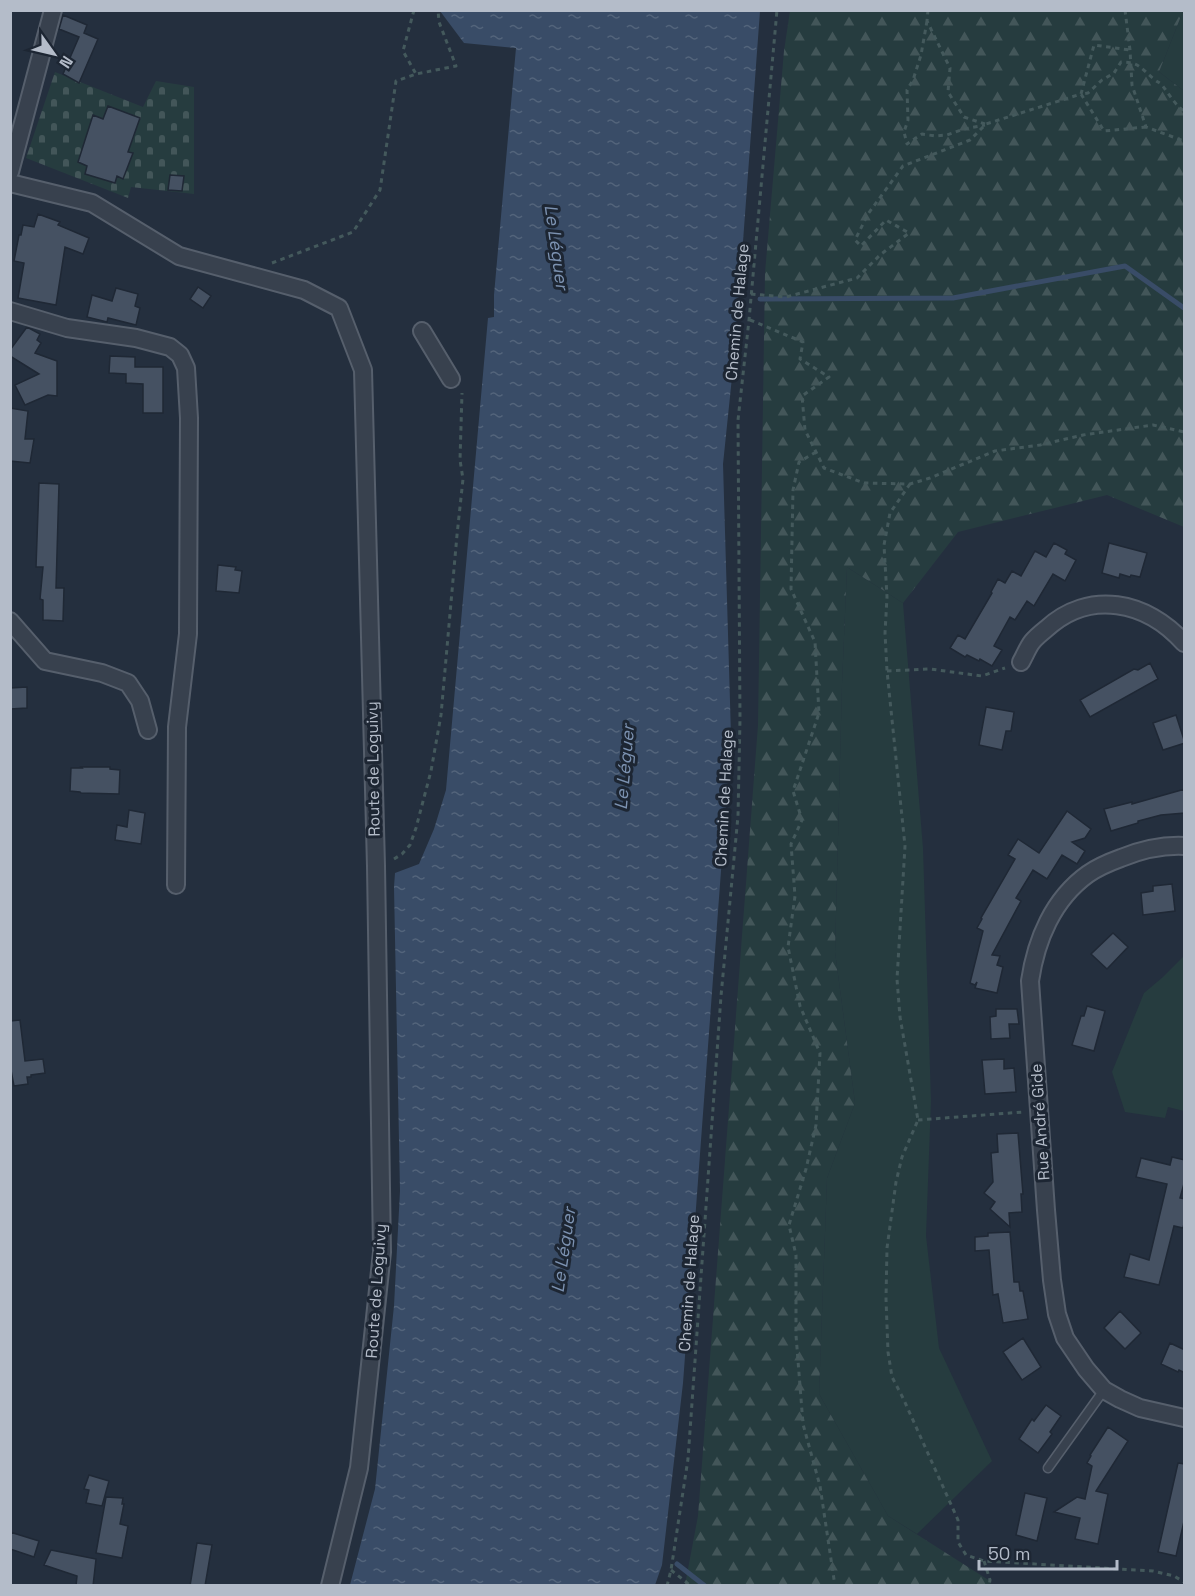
<svg xmlns="http://www.w3.org/2000/svg" width="1195" height="1596" viewBox="0 0 1195 1596" font-family="'Space Grotesk',sans-serif">
<style>
.green{fill:#263c3f}
.forest{fill:url(#forest-firs)}
.cemetery{fill:url(#cemetery-stones)}
.water{fill:url(#water-ripples)}
.lines{fill:none;stroke-linecap:round;stroke-linejoin:round}
.stream{stroke:#394c67;stroke-width:5}
.building{fill:#455162;stroke:#1f2835;stroke-width:1.5}
.lane-casing{stroke:#565f6c;stroke-width:11}
.street-casing{stroke:#565f6c;stroke-width:20}
.path{stroke:#44595c;stroke-width:3;stroke-dasharray:4.5 4.5;stroke-linecap:butt}
.lane{stroke:#38414e;stroke-width:8}
.street{stroke:#38414e;stroke-width:16}
.labels{text-anchor:middle;dominant-baseline:central;stroke-width:6;stroke-linejoin:round;paint-order:stroke}
.street-label{font-size:16px;fill:#b4bcc9;stroke:#1d2633}
.water-label{font-size:18px;font-style:italic;fill:#7c92b1;stroke:#1d2633}
</style>
<defs>
<pattern id="forest-firs" width="22" height="20" patternUnits="userSpaceOnUse" patternTransform="scale(1.5)"><rect width="22" height="20" fill="#263c3f"/><path d="M5 1l3.5 6h-7zM16 11l3.5 6h-7z" fill="#435659"/></pattern>
<pattern id="cemetery-stones" width="16" height="16" patternUnits="userSpaceOnUse" patternTransform="scale(1.5)"><rect width="16" height="16" fill="#263c3f"/><path d="M2 7V4a2 2 0 0 1 4 0v3zM10 15v-3a2 2 0 0 1 4 0v3z" fill="#435659"/></pattern>
<pattern id="water-ripples" width="26" height="14" patternUnits="userSpaceOnUse" patternTransform="scale(1.5)"><rect width="26" height="14" fill="#394c67"/><path d="M2 4q2-2 4 0t4 0M15 11q2-2 4 0t4 0" fill="none" stroke="#53647b"/></pattern>
</defs>
<rect width="100%" height="100%" fill="#242f3e"/>
<path class="green" d="M1183,11H1184V91L1159,72Z
M847,567L903,603L923,848L931,1101L926,1236L939,1348L992,1461L917,1534L888,1516L819,1394L827,1178L855,1103L835,952L842,683Z
M1184,956V1111L1168,1107L1165,1118L1125,1112L1112,1072L1144,993L1163,977Z"/>
<path class="forest" d="M790,11H1183L1159,72L1184,91V527L1107,495L958,532L903,603L847,567L842,683L835,952L855,1103L827,1178L819,1394L888,1516L990,1581L991,1585H685L698,1516L758,725L765,273L784,51Z"/>
<path class="cemetery" d="M55,72L143,107L156,81L194,87V194L131,187L128,198L26,158Z"/>
<path class="water" d="M440,11H760L742,255L732,377L723,464L731,736L683,1383L662,1565L655,1585H350L375,1489L394,1306L400,1191L394,887L395,873L419,864L434,829L446,790L488,318L494,317V295L516,48L464,43Z"/>
<g class="lines">
<path class="stream" d="M760,299L953,298L1125,266L1184,308
M677,1564L705,1586"/>
</g>
<path class="building" d="M63,15L87,25L84,33L98,39L79,83L63,74L79,37L59,29Z
M108,106L140,118L128,152L133,153L123,179L117,176L115,183L85,174L87,166L78,162L93,115L103,119Z
M170,175L184,176L182,191L168,190Z
M38,214L60,222L58,225L89,238L83,254L65,247L56,305L18,298L24,263L14,261L19,235H21L23,225L34,227Z
M198,287L211,296L203,308L190,299Z
M116,288L138,294L135,306L140,308L136,325L108,318L107,322L87,317L92,295L112,301Z
M27,327L40,334L37,340L41,343L35,353L57,361V396L48,395L25,405L15,385L39,374L10,356V350Z
M110,356L135,357V367H163V413H143V384L126,383V374L109,373Z
M10,408L28,411L25,439H34L30,463L10,461Z
M39,483L59,484L56,588H64L63,621L43,620V600L40,599L43,567H36Z
M1054,543L1067,550L1065,554L1076,560L1065,581L1053,574L1034,606L1027,601L1015,620L1010,617L994,646L1002,650L992,666L980,659L979,661L967,655L965,657L950,648L958,635L965,639L992,593L991,592L998,579L1005,583L1012,571L1021,576L1035,551L1046,557Z
M1109,543L1147,553L1140,577L1131,575L1130,577L1120,574L1119,578L1102,573Z
M218,565L236,567L235,570L242,571L239,593L216,591Z
M1150,663L1158,679L1090,717L1080,700L1134,669L1138,670Z
M27,687V708L10,709V688Z
M986,707L1014,712L1011,731H1006L1002,750L979,745Z
M1176,715L1185,743L1163,750L1153,723Z
M81,767H110V769L120,770L119,794L81,793L80,792L70,791L71,768H82Z
M1185,789V813L1161,815L1138,821V823L1111,831L1104,809L1132,802V804Z
M129,810L145,813L141,844L115,840L117,825L127,827Z
M1067,811L1091,829L1085,838L1072,842L1085,851L1077,864L1062,855L1047,879L1033,870L1016,898L1021,901L992,955L1000,956L997,965L1003,967L997,993L975,988L977,982L975,985L970,983L983,931L977,928L982,919L981,918L1015,859L1008,855L1018,839L1039,853Z
M1172,884L1175,911L1143,915L1141,893L1153,891V886Z
M1113,933L1128,947L1107,969L1091,954Z
M1087,1006L1105,1011L1094,1051L1072,1045L1081,1016H1084Z
M996,1009H1017L1019,1024H1009L1010,1038L991,1039L990,1017L996,1016Z
M20,1020L25,1061L43,1059L45,1073L31,1075V1077H27L28,1084L14,1086L10,1065V1021Z
M1004,1059V1069L1014,1068L1016,1092L985,1094L982,1060Z
M1018,1133L1023,1194H1021L1022,1212L1009,1213L1010,1227L990,1209L995,1202L984,1193L993,1182L991,1153L998,1152L997,1134Z
M1172,1157L1185,1160V1180L1180,1198L1185,1199V1220L1183,1228L1174,1226L1159,1285L1124,1277L1130,1254L1149,1260L1167,1184L1136,1177L1141,1158L1170,1165Z
M1010,1232L1014,1282H1019L1020,1291H1023L1028,1319L1003,1323L998,1294L993,1295L989,1250L975,1251V1237L988,1236V1233Z
M1120,1311L1141,1333L1125,1349L1104,1328Z
M1023,1338L1041,1367L1022,1380L1003,1352Z
M1170,1343L1185,1350V1373L1179,1370L1178,1372L1161,1364Z
M1046,1405L1061,1416L1050,1432L1052,1434L1038,1453L1019,1439L1032,1419L1034,1421Z
M1108,1427L1128,1441L1096,1491L1108,1494L1098,1544L1075,1539L1080,1518L1054,1512L1077,1497L1085,1499L1092,1466L1087,1463L1091,1456L1090,1455Z
M1178,1463L1185,1464V1517L1176,1556L1158,1552Z
M89,1475L109,1481L102,1506L86,1503L89,1490L84,1489Z
M1025,1493L1047,1498L1037,1541L1016,1535Z
M106,1497L123,1498L122,1504H124L120,1524L128,1526L122,1558L96,1553Z
M10,1532L39,1541L34,1557L10,1549Z
M197,1543L212,1545L205,1586H190Z
M51,1550L96,1559L93,1586H76L77,1576L44,1565Z"/>
<g class="lines">
<defs>
<path id="lane" d="M1048,1468L1104,1390"/>
<path id="street" d="M10,172L53,10
M10,183L92,203L179,256L304,290L339,308L363,370L376,866L382,1252L359,1468L330,1586
M10,311L67,328L136,338L170,347L180,355L186,368L189,418L188,634L177,727L176,885
M422,331L451,379
M10,621L45,661L102,673L128,683L140,701L148,730
M1021,662C1025,655 1028,647 1032,642C1036,637 1041,633 1046,629C1089,589 1147,601 1184,643
M1184,846C1163,845 1141,850 1121,858C1110,862 1098,867 1088,874C1053,899 1036,940 1030,981L1046,1210L1052,1280L1057,1314L1065,1338L1086,1369L1104,1390L1120,1399L1140,1408L1184,1418"/>
</defs>
<use href="#lane" class="lane-casing"/>
<use href="#street" class="street-casing"/>
<path class="path" d="M414,10L403,51L416,74
M928,10L927,21L950,68L948,92L964,117L985,124
M1125,10L1130,50L1132,85L1146,127L1184,141
M927,21L921,55L913,80L907,90L908,120L904,132L907,144L922,134L935,136L947,135L964,129L985,125
M1146,127L1104,131L1081,94L1088,93L1102,80L1114,73L1121,62C1140,62 1141,69 1154,79C1157,82 1159,82 1162,85C1169,94 1175,105 1184,111
M272,263L353,232L380,190L396,81L416,74L456,66L439,22L438,10
M751,294L786,297L857,278L880,255L909,233L886,220L861,246L855,240L868,214L903,166L970,140L986,124L1081,94L1094,45L1130,50
M750,320L803,342L800,359L829,377L802,396L805,430L824,468L864,483L910,484L930,478L995,451L1040,445L1083,435L1153,425L1184,432
M816,452L799,462L793,490L791,589L815,642L819,713L793,791L802,820L791,844L795,896L788,947L800,1006L820,1053L816,1125L806,1169L789,1225L796,1255V1335L803,1424L820,1486L835,1586
M910,484L890,513L884,545L887,597L885,633L887,671L905,846L897,979L900,1017L918,1120L902,1157L896,1182L887,1248L886,1299L888,1352L892,1377L903,1398L958,1520V1542L966,1555L984,1561L1153,1571L1174,1576L1184,1582
M887,671L930,669L982,676L1005,668
M394,859L402,854L410,845L416,828L431,771L441,715L457,535L463,479L460,460L462,393
M918,1120L1023,1112
M984,1561L990,1580L989,1586
M671,1570L691,1586
M667,1586L671,1570L688,1459L721,996L738,816L740,719L738,420L749,320L777,10"/>
<use href="#lane" class="lane"/>
<use href="#street" class="street"/>
</g>
<g class="labels">
<g class="street-label">
<text transform="translate(737 312) rotate(-85)">Chemin de Halage</text>
<text transform="translate(373 769) rotate(-91)">Route de Loguivy</text>
<text transform="translate(724 798) rotate(-87)">Chemin de Halage</text>
<text transform="translate(1040 1122) rotate(-94)">Rue André Gide</text>
<text transform="translate(689 1283) rotate(-86)">Chemin de Halage</text>
<text transform="translate(376 1291) rotate(-86)">Route de Loguivy</text>
</g>
<g class="water-label">
<text transform="translate(557 247) rotate(82)">Le Léguer</text>
<text transform="translate(624 767) rotate(-85)">Le Léguer</text>
<text transform="translate(563 1250) rotate(-82)">Le Léguer</text>
</g>
</g>
<rect width="1195" height="1596" fill="none" stroke="#b4bcc9" stroke-width="24"/>
<g transform="translate(54 54) rotate(124)" stroke="#1d2633" stroke-width="4.5" paint-order="stroke">
<path d="M0-4.5L10 22L0 15L-10 22Z" fill="#b4bcc9"/>
<text y="-9" font-size="16" font-weight="bold" text-anchor="middle" fill="#b4bcc9">N</text>
</g>
<path d="M979 1560v9h138v-9" fill="none" stroke="#b4bcc9" stroke-width="3"/>
<text x="988" y="1560" font-size="18" fill="#b4bcc9" stroke="#1d2633" stroke-width="4.5" paint-order="stroke">50 m</text>
</svg>
